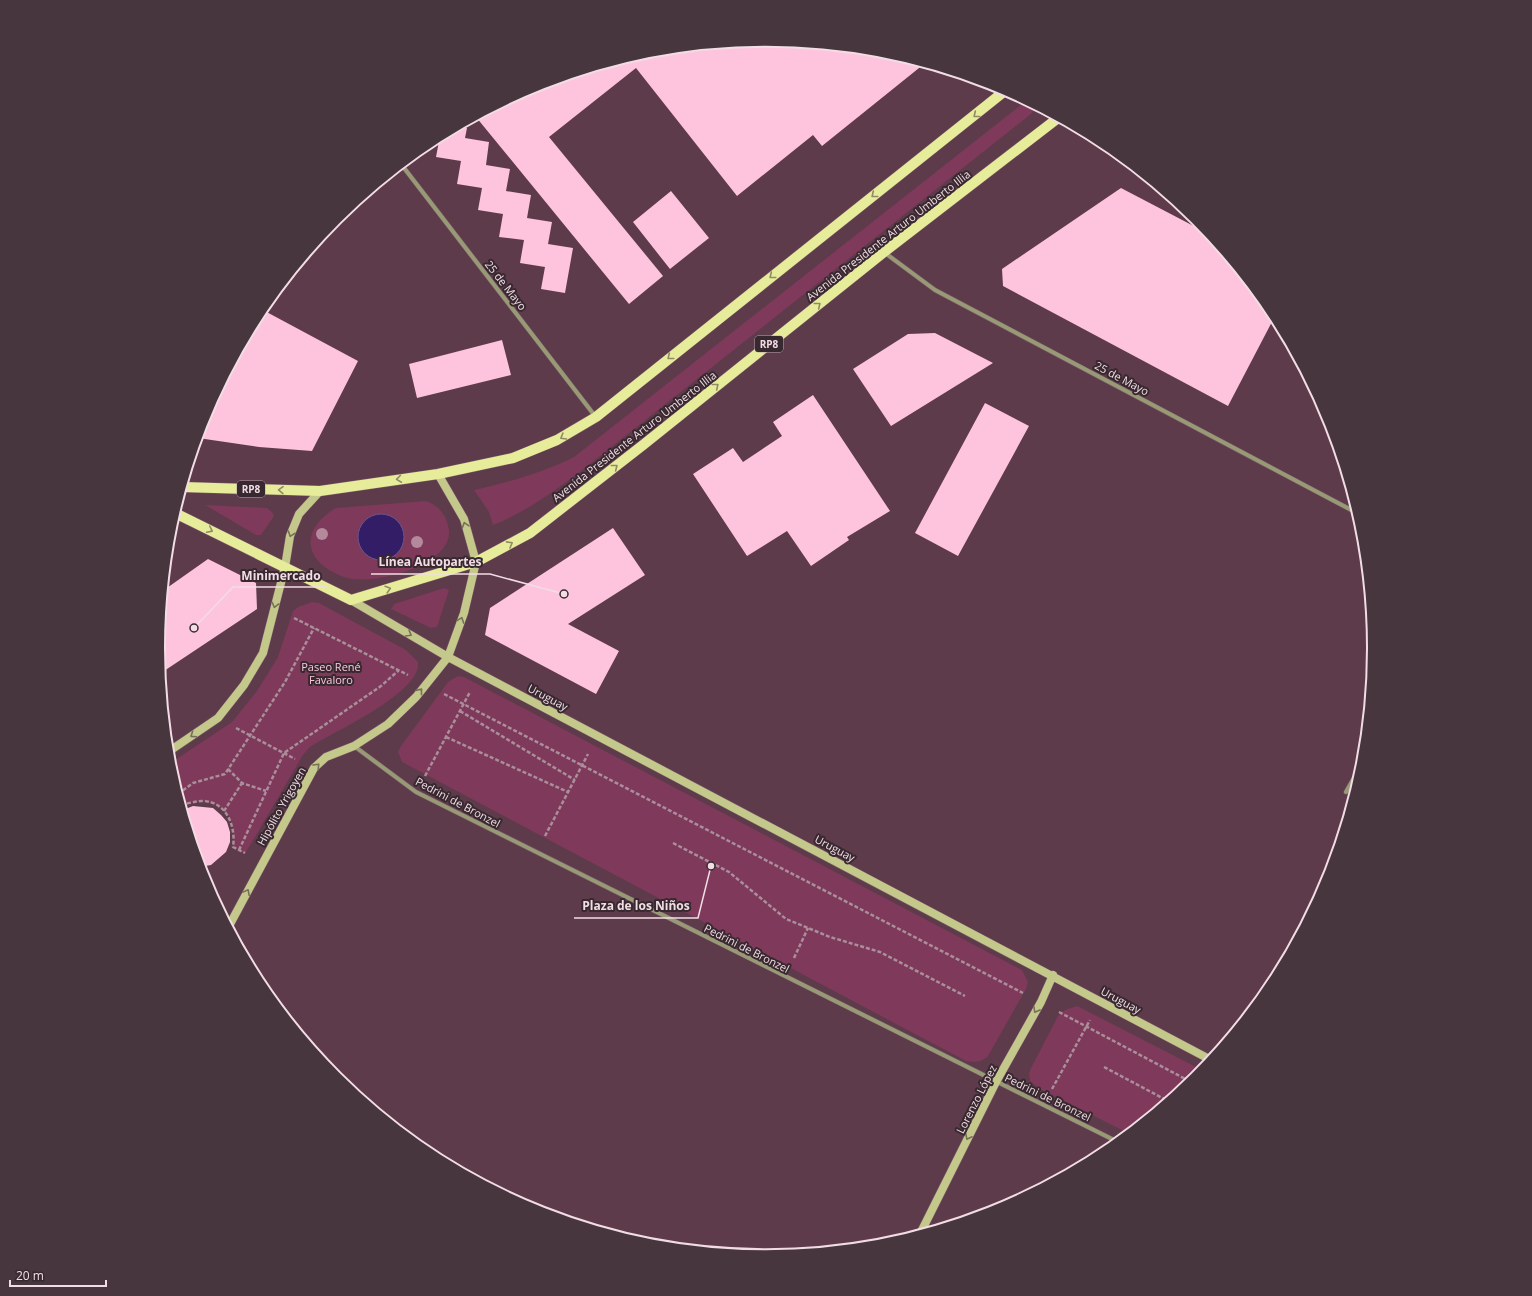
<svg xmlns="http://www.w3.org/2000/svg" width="1532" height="1296" viewBox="0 0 1532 1296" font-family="'Open Sans',sans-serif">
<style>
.green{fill:#7e395b}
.water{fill:#331d66;stroke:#6c578c}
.building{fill:#fec4dd}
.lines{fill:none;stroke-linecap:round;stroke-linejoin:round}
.street-casing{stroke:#7b5b69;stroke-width:5}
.secondary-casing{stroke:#7b5b69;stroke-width:9}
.primary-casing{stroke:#7b5b69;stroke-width:11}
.path{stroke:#aa8e9a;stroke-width:2.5;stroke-dasharray:4 2;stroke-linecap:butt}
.street{stroke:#979a74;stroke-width:4}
.secondary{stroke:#c4c98b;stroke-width:8}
.primary{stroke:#e7ec9b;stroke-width:10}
.tree{fill:#b3899b}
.oneway{stroke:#908a65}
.oneway2{stroke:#777058}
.labels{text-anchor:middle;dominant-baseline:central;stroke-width:4;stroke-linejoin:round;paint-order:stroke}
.shield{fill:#38282f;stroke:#baa7ae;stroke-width:1}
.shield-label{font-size:10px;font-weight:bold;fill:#f2dde5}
.street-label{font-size:11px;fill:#f2dde5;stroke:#38282f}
.park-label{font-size:11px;fill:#fac9dd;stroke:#38282f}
.rim{fill:none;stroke:#f2dde5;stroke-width:2}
.leader{fill:none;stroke:#f2dde5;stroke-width:1.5}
.callout-dot{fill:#f2dde5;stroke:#38282f;stroke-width:1.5}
.callout-label{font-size:12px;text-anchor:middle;font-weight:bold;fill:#f2dde5;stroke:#38282f;stroke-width:4;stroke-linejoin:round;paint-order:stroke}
</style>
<rect width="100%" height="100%" fill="#5d3b4a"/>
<path class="green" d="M1026,101L1037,107L1031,114L585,468C556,490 528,511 493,525L489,512L474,490C509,482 542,473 574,457Z
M426,501C440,506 447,516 449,530C453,566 370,587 344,577C304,563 298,530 336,508Z
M205,505L267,508L272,512L274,516L261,535H256Z
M444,588L449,590L437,627L431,628L391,609L394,604Z
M312,602L319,603L406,650L418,662C422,693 333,732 310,747L303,755L245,854L233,847C239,810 215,795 181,805L169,764L232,722L257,691L278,657L293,611L298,607Z
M458,676L464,677L1022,970L1028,982L1026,989L988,1056C981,1062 976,1063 966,1061L402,762L398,752L401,746L448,682Z
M1077,1006L1085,1010L1202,1070L1196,1078L1128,1133L1040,1089L1030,1081L1029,1073L1031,1068L1058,1016L1065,1010Z"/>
<path class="water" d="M358 537a23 23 0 1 1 46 0a23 23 0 1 1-46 0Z"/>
<path class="building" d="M766,40L885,52L924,64L822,146L813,135L737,196L636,68L549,137L663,276L629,304L476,117L534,86L648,52Z
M459,126L467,128L465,138L489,142L486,165L510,169L506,191L531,195L527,218L552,222L548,244L573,248L565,293L541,289L545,267L520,263L524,240L499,237L503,214L478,210L482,188L457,184L461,161L436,157L440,136Z
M1121,188L1209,234L1275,316L1228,406L1003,286L1002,269Z
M671,191L709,238L670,269L633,222Z
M291,273L278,298L273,296Z
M261,309L358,361L312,451L259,447L198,438L204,415Z
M935,333L993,363L891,426L853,369L908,334Z
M502,340L511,375L417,398L409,364Z
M813,395L890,511L847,537L849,540L811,566L787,531L747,556L693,474L733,448L743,462L782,436L773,422Z
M985,403L1029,426L958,556L915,533Z
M613,528L645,575L568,624L619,651L596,694L485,635L490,608Z
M208,559L256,583L257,609L161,673L158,648L164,590Z
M193,806L213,808L221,815L227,822L230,832V842L226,852L211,865L200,867L183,810Z"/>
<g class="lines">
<defs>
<path id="street" d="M401,164L595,416
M885,253L935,290L1357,513
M354,746L416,792L1118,1142
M1346,792L1363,762"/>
<path id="secondary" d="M351,600L448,657L1211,1060
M168,752L218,718L244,685L263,653L285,567L290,536L299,514L320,491
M229,926L314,768L326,757L354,746L388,724L416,697L448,657L464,613L476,562L464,519L438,474
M920,1234L996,1082L1041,1002L1053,975"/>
<path id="primary" d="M182,487L320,491L438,474L513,458L557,440L596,417L1006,90
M175,513L351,600L476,562L530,533L643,445L884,252L1058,118"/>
</defs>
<use href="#street" class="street-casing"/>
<use href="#secondary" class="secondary-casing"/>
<use href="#primary" class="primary-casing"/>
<path class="path" d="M294,618L408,675
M444,694L1023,993
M460,711L575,780
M236,728L295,759
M446,737L568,792
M228,769L242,783L266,791
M425,776L470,692
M178,794L193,783L225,774L285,682L314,628
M181,804C188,804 195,801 202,801C227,801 236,827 233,847L245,853
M224,811L242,783
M545,836L588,754
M673,843L729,872L786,919L830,937L880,952L965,996
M239,850L284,753L381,686L398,671
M794,958L808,928
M1059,1012L1191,1082
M1104,1067L1168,1101
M1052,1089L1090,1020"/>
<use href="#street" class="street"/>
<use href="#secondary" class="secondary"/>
<use href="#primary" class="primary"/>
</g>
<g class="tree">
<circle cx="322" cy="534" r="6"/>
<circle cx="417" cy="542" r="6"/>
</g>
<defs><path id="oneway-chevron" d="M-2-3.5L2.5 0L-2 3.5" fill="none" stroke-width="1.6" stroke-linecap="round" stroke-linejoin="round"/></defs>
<g class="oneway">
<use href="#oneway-chevron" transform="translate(976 115) rotate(141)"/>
<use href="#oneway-chevron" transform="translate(874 195) rotate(141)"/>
<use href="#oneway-chevron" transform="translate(772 276) rotate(141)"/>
<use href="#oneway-chevron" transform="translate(818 305) rotate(-39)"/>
<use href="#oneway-chevron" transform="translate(670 357) rotate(141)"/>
<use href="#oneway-chevron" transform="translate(716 386) rotate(-39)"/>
<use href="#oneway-chevron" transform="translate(563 437) rotate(149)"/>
<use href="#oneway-chevron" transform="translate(615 467) rotate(-38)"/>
<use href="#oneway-chevron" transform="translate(399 479) rotate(172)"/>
<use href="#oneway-chevron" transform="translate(281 490) rotate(-179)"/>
<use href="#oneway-chevron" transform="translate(210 530) rotate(26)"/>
<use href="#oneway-chevron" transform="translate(510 544) rotate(-29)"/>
<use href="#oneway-chevron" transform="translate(388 589) rotate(-17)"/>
</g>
<g class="oneway2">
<use href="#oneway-chevron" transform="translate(465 525) rotate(-107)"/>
<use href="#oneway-chevron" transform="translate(291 534) rotate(109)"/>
<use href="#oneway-chevron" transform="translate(275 605) rotate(104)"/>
<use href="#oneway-chevron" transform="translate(461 620) rotate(-70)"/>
<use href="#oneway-chevron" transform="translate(409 634) rotate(30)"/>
<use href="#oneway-chevron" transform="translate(420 691) rotate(-51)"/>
<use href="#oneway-chevron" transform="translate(193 735) rotate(146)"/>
<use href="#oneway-chevron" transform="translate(317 766) rotate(-47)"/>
<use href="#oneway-chevron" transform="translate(247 892) rotate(-62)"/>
<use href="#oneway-chevron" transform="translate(1036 1010) rotate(119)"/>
<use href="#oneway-chevron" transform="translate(968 1137) rotate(117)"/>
</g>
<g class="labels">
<g class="shield">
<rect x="755" y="336" width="28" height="16" rx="3"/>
<rect x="237" y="481" width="28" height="16" rx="3"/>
</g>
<g class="shield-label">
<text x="769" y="344">RP8</text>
<text x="251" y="489">RP8</text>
</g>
<g class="street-label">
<text transform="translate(888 235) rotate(-38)">Avenida Presidente Arturo Umberto Illia</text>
<text transform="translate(506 285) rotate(52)">25 de Mayo</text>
<text transform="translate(1122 378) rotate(28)">25 de Mayo</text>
<text transform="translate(634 436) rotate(-38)">Avenida Presidente Arturo Umberto Illia</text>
<text transform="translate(548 697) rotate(28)">Uruguay</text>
<text transform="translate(458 802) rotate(28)">Pedrini de Bronzel</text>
<text transform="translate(281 806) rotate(-61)">Hipólito Yrigoyen</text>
<text transform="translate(835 848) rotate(28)">Uruguay</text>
<text transform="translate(747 948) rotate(27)">Pedrini de Bronzel</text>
<text transform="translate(1121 1000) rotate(28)">Uruguay</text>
<text transform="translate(1048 1097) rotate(26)">Pedrini de Bronzel</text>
<text transform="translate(976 1099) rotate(-63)">Lorenzo López</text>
</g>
<g class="park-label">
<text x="331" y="666">Paseo René<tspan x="331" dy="13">Favaloro</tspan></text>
</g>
</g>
<path d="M0 0H1532V1296H0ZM165 648a601 601 0 1 1 1202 0a601 601 0 1 1-1202 0Z" fill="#47363e" fill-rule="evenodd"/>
<path class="rim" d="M165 648a601 601 0 1 1 1202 0a601 601 0 1 1-1202 0Z"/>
<path class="leader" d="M564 594L490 574H371M194 628L233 587H328M711 866L698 918H574"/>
<g class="callout-dot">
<circle cx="564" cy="594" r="4"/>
<circle cx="194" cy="628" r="4"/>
<circle cx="711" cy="866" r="4"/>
</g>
<g class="callout-label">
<text x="430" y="566">Línea Autopartes</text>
<text x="281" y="580">Minimercado</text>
<text x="636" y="910">Plaza de los Niños</text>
</g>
<path d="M10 1280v6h96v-6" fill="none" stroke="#f2dde5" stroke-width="2"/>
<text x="16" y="1280" font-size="12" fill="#f2dde5" stroke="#38282f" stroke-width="3" paint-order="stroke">20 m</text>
</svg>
